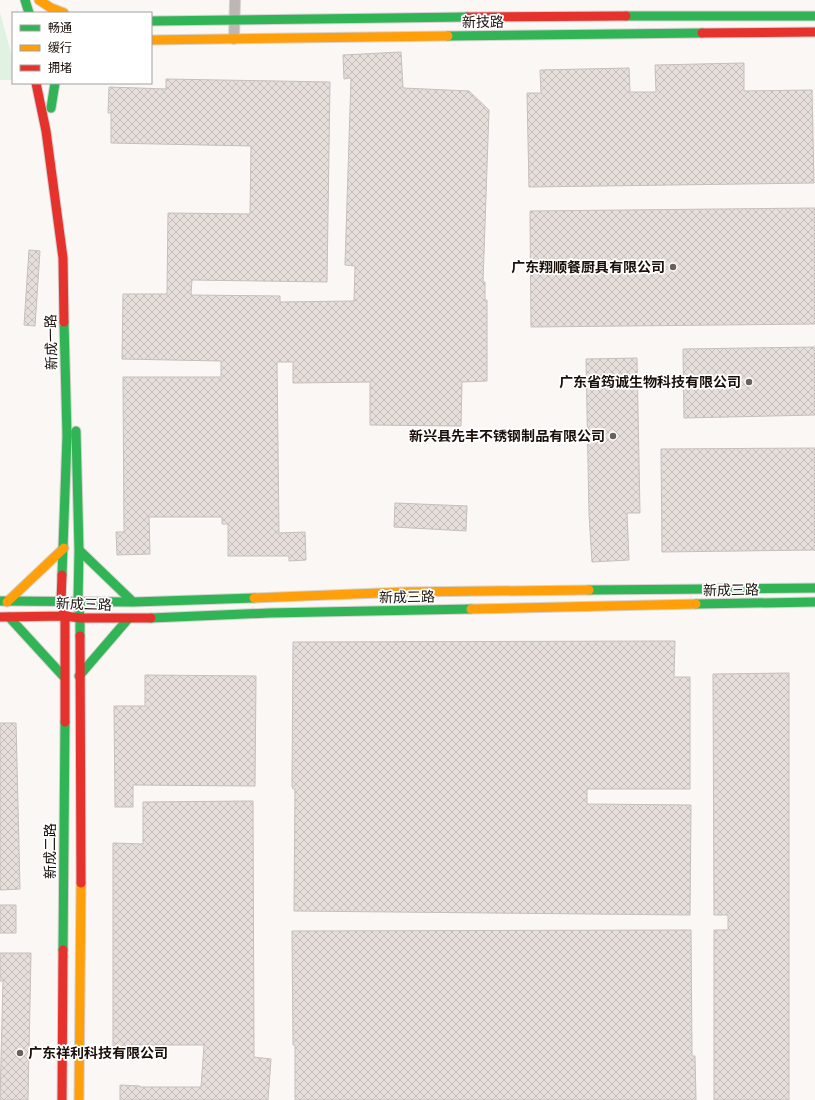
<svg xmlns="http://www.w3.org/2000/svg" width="815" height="1100" viewBox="0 0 815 1100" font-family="'Roboto Serif','Noto Sans SC',serif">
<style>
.grass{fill:#e2f2e2}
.building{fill:url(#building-cross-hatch);stroke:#c6bfbb}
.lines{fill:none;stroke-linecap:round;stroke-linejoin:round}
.street-casing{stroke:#d5d2d0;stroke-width:12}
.fast-casing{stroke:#d5d2d0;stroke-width:11}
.slow-casing{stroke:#d5d2d0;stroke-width:11}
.jam-casing{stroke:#d5d2d0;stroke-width:11}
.street{stroke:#beb6b4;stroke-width:10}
.fast{stroke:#30b455;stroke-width:9}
.slow{stroke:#ff9f0a;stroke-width:9}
.jam{stroke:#e5322d;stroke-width:9}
.poi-dot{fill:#68605c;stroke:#fff;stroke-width:1.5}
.labels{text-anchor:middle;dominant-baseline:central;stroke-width:3.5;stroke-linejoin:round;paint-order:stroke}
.street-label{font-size:14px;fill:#1a0f09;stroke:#fff}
.poi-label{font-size:14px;font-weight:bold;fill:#1a0f09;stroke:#fff;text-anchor:end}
</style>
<defs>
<pattern id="building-cross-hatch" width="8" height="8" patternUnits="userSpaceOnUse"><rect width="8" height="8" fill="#e6deda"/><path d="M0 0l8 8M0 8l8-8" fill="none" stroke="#c5bdba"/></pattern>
</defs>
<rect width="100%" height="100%" fill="#faf7f5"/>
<path class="grass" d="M0,12L13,60V80H0Z"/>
<path class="building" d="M401,52L403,88L469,91L489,110L483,282H485V300H487V381L462,382L461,426L370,425V382L293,383V362H277L279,533L305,532L306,560L289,561V556H228V524H222V517H149L150,554L117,555L116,532H124L123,377H221V361L122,359L123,294H167L168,213L250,214L251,146L111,143V113H108L109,87L166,89V79L330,82L327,282L192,280L191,295L280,296V302L354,301L355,266L345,265L351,78L344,79L343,55Z
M744,63V91L812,90L814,183L529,187L527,93H541L540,70L629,68L630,92H656L655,65Z
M815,208V324L531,327L530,211Z
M29,250L40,251L35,326L24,325Z
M815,347V415L684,418L683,349Z
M637,358L640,513H627L629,560L592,562L589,514L586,359Z
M815,448V550L662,552L661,449Z
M395,503L467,506L466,531L394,527Z
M675,641L674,677H690V789H587V804L691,805L690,915L294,911L295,789H293L292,786L293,642Z
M789,673V1100H714V930H728V915H714L713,674Z
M145,675L256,676L255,786L133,785V807H115L114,706H145Z
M0,723H16L20,889L0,890Z
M253,801L254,1057L271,1059L268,1100H120V1085L140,1086V1087H201L204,1045H131V1053H113V843L143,844V802Z
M0,905H16V933H0Z
M691,930L692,1056H695L696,1100H295V1045H293L292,931Z
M0,953H31L28,1100H0L3,981H0Z"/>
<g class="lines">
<defs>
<path id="street" d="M234,39L235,0"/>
<path id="fast" d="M25,0L29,13
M626,16H815
M151,21L467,17
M448,36L702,33
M51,108L55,83
M76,431L79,550L78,602L80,618V636
M79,550L133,602
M62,575L67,436L64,322
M589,590L815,588
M0,601L133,602L254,598
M696,604L815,602
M9,617L64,677
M151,618L269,613L471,609
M79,676L128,619
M63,950L65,722"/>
<path id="slow" d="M39,0L51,8L64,13
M151,40L448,36
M254,598L405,592L589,590
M7,602L64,548
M471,609L696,604
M79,1100L81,883"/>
<path id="jam" d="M467,17L626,16
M702,33L815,32
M36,83L46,131L63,258L64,322
M62,575L61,602L65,616V722
M0,617L65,616L80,618H151
M80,636L81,883
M62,1100L63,950"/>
</defs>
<use href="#street" class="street-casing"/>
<use href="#fast" class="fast-casing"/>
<use href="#slow" class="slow-casing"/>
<use href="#jam" class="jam-casing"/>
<use href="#street" class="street"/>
<use href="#fast" class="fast"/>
<use href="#slow" class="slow"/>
<use href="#jam" class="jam"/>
</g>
<g class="poi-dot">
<circle cx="673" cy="267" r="4"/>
<circle cx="749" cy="382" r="4"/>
<circle cx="613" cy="436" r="4"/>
<circle cx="20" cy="1053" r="4"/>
</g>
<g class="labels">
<g class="street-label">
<text transform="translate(483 22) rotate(-1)">新技路</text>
<text transform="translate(51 342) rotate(-91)">新成一路</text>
<text transform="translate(731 590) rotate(-1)">新成三路</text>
<text transform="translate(407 597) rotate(-1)">新成三路</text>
<text transform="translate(84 604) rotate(2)">新成三路</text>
<text transform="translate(50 851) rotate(-90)">新成二路</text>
</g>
<g class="poi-label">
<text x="665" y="267">广东翔顺餐厨具有限公司</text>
<text x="741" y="382">广东省筠诚生物科技有限公司</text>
<text x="605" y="436">新兴县先丰不锈钢制品有限公司</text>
<text x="28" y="1053" text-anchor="start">广东祥利科技有限公司</text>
</g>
</g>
<rect x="12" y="12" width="140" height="72" fill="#ffffff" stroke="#a39f9d"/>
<rect x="20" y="25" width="20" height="6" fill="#30b455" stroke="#a39f9d"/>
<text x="48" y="32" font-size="12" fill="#1a0f09">畅通</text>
<rect x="20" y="45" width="20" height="6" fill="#ff9f0a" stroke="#a39f9d"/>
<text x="48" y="52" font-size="12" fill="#1a0f09">缓行</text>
<rect x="20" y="65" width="20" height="6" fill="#e5322d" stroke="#a39f9d"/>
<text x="48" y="72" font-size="12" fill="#1a0f09">拥堵</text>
</svg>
